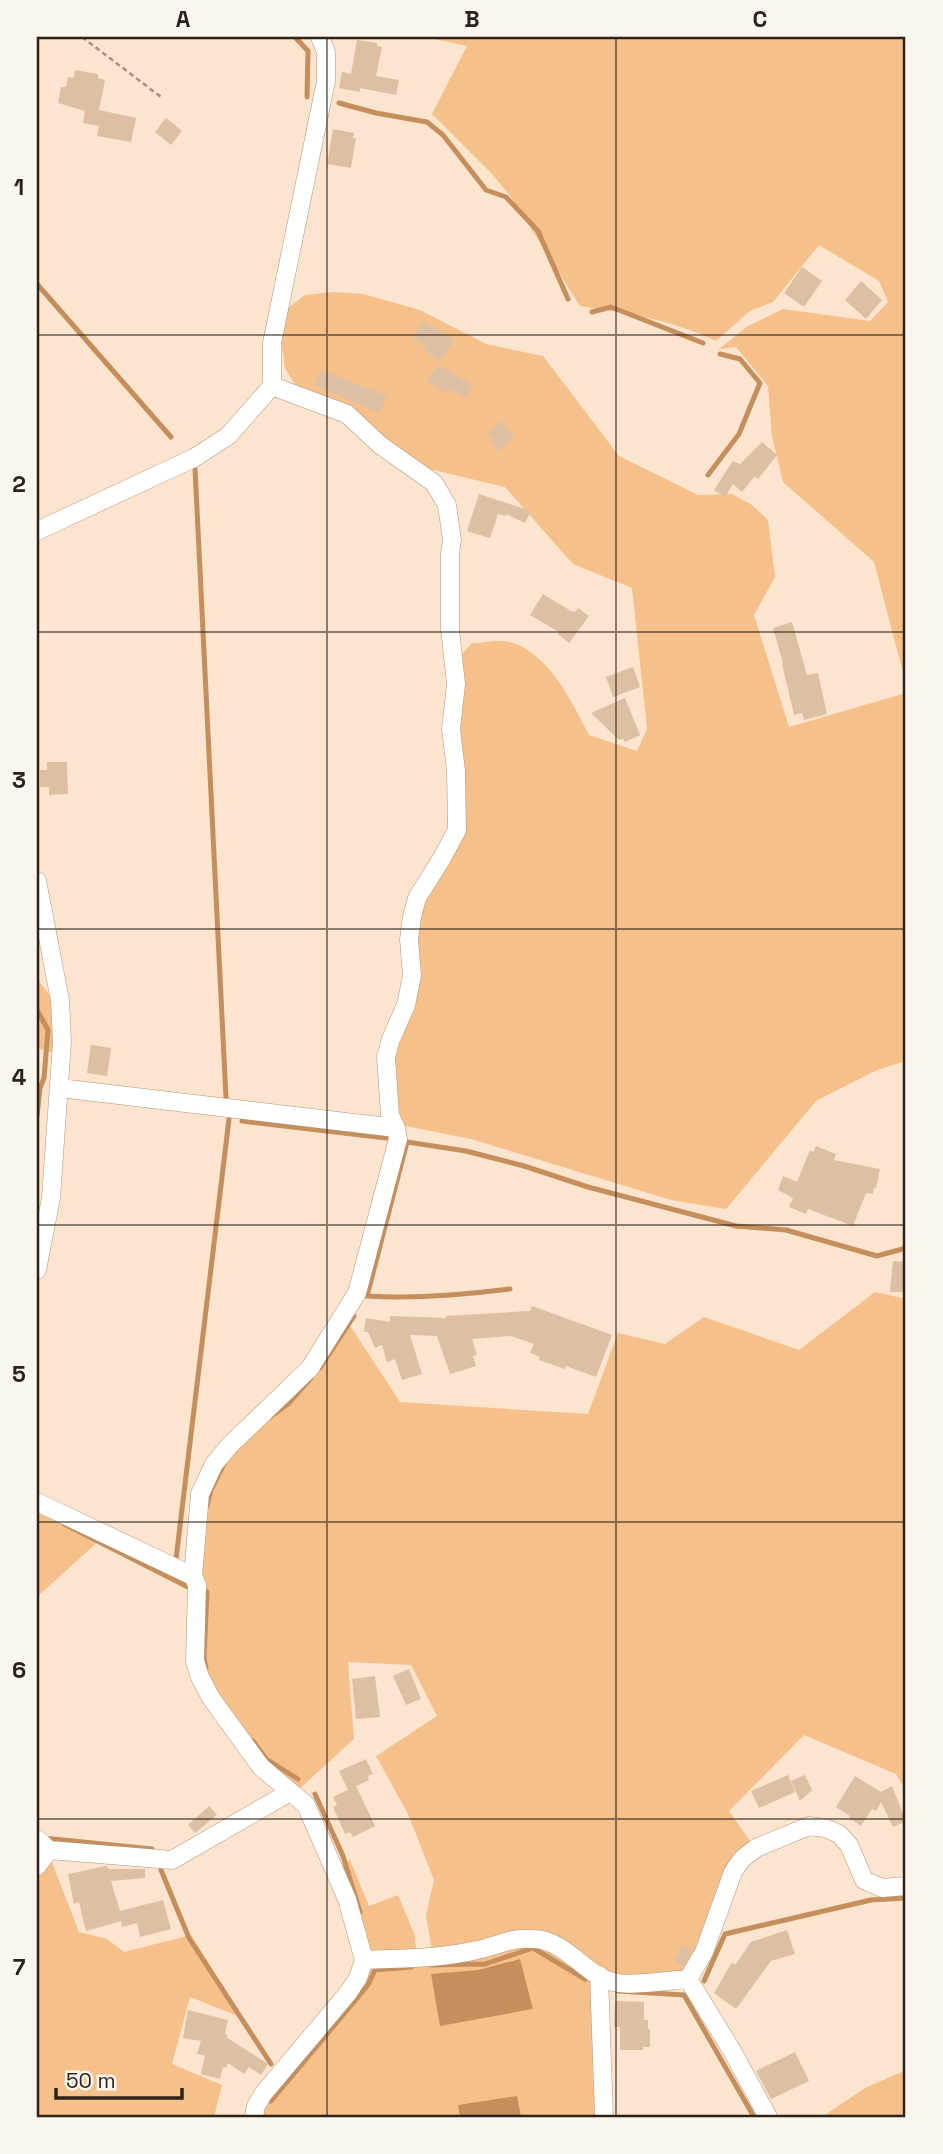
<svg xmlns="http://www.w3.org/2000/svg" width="943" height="2154" viewBox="0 0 943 2154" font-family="'Space Grotesk',sans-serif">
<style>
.green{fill:#f6c08b}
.water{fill:#c48f5c}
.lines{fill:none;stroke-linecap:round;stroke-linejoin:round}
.stream{stroke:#c48f5c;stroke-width:5}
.building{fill:#ddbfa4}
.minor-casing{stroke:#b1957b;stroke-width:19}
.path{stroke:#a3917f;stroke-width:2.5;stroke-dasharray:5 3.5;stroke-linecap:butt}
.minor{stroke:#fff;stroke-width:18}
.grid{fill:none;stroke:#2d2217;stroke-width:2;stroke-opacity:0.55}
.neatline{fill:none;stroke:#2d2217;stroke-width:2.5}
.grid-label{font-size:23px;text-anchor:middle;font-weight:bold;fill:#2d2217}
</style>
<rect width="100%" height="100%" fill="#fce4ce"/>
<path class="green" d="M425,37H906V684L874,562L783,482L772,437L768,386L736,347L719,349L748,326L783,309L870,321L888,302L879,281L819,245L773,302L750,311L716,341C669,319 630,314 580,306L511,197L492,174L432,114L467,46Z
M334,292L363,294L420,310L486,344L543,356L619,456L698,495L732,494L752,505L768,520L775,577L754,615L789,727L906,693V1061L877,1070L816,1101L726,1209L671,1200L471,1139L406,1126L397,1117L392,1056L421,905L460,832L458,658L472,643C483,643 499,639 510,642C549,653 572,702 589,735L637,751L647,729L632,588L573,564L505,487L421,467L342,405L299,391L285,368L280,333L287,309L305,295Z
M37,979L55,1002L57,1054L37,1048Z
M875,1292L906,1299V1791L896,1774L804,1735L729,1811L752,1844L686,1973L610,1978L563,1944L432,1951L426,1915L434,1880L408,1814L376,1756L437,1716L411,1665L348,1662L354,1739L297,1791L263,1764L212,1690L199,1662L198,1562L203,1507L219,1467L313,1373L349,1324L400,1402L588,1414L618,1333L665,1344L704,1317L799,1350Z
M37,1506L102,1538L37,1597Z
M50,1857L79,1932L107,1939L124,1952L191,1935L243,2018L190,1997L172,2064L222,2085L214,2117H37V1871Z
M350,1860L369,1906L398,1895L415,1936L416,1951L372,1953L363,1949L341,1868Z
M515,1944L550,1947L596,1980L600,2117H259L260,2110L368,1966Z
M906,2070V2117H822L865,2088Z"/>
<path class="water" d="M520,1959L533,2009L440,2026L431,1974L478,1970Z
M517,2096L521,2117H460L458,2105Z"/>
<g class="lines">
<path class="stream" d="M295,37L308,51L307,97
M339,103L376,113L427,122L443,135L486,190L506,197L538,231L568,299
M37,284L171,437
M592,312L611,307L703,343
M195,469L226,1098
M708,475L739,434L760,383L740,359L720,354
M37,1010L48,1030L44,1078L40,1088L37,1116
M242,1121L386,1138
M510,1289C462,1295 415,1299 367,1296L407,1142L466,1151L524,1166L588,1187L736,1226L786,1230L877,1256L906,1248
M320,1368L354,1316
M270,1417L288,1404L311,1378
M207,1506L211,1490L224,1464
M64,1524L190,1588L207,1592L204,1657L206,1669
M176,1559L229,1119
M253,1741L266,1759L298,1779
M315,1794L343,1856L360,1912
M43,1838L152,1849
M161,1870L189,1938L271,2064
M431,1965L485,1964L533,1948L585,1979
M704,1981L725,1934L871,1900L906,1898
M618,1991L684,1995L754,2117
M271,2101L368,1985L375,1970L411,1967"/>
</g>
<path class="building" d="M357,40L377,43V46L382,47L376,76L399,80L396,95L360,88V92L339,88L342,72L351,74Z
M75,70L98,74V78L105,80L99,110L136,118L131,142L97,136L99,126L83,123L85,111L58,103L61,87H66L68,77L74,78Z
M166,118L182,131L171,145L155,132Z
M333,129L354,133L353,138H356L351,168L327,164Z
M802,267L822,281L804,307L784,293Z
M861,281L882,300L866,319L845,300Z
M423,321L455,339L441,361L424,350L426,346L413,338Z
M438,365L473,385L465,398L449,389L447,393L427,382Z
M321,370L387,396L380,413L314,385Z
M502,421L514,438L498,451L490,441L493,438L488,433Z
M762,442L777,455L758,479L755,476L742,492L733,484L725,497L714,490L733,461L740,464Z
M479,494L494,499L531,511L525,523L506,514L505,516L498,514L490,538L467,531Z
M543,594L571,611L575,612L578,608L589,616L569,643L558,634L559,632L530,615Z
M792,622L807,675L818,673L827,714L804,720L802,713L794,715L782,664L783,663L773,628Z
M633,667L640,687L613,697L606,677Z
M625,698L640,735L625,742L623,739L619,740L591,713Z
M47,762H67L68,794L49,795V787H40V770H47Z
M91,1045L111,1048L107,1076L87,1073Z
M816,1146L836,1154L834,1160L880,1169L876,1188H874L873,1194L866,1193L853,1226L808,1209L806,1214L789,1207L793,1198L778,1190L783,1176L797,1182L810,1150L813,1152Z
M893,1261L906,1262V1292H890Z
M532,1306L612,1335L596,1377L566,1366L565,1369L539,1360L540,1357L530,1353L534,1344L511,1336L472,1339L477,1355L473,1356L476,1366L450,1374L437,1336L410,1335L422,1374L402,1380L395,1359L387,1362L382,1345L375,1348L368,1332H364L366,1318L390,1322V1316L446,1318V1316L530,1311Z
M409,1669L421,1699L406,1705L393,1676Z
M375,1676L380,1717L356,1719L352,1679Z
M366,1759L373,1774L368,1776L369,1780L348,1790L339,1771Z
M788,1775L795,1792L759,1808L751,1791Z
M805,1775L812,1790L800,1801L791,1781Z
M855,1776L881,1792L892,1786L906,1821L893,1827L881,1802L876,1811L872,1809L861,1826L849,1818L850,1816L836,1807Z
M356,1786L375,1826L353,1837L350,1832L345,1834L333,1807L337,1805L333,1797Z
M209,1806L217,1815L195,1833L188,1825Z
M106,1866L109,1869H145V1878L111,1881L120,1911L163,1900L171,1929L140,1937L137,1923L122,1927L121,1921L86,1931L79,1902L74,1904L68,1874Z
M787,1930L795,1954L771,1961L736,2009L714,1993L732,1962L735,1965L751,1942Z
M683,1945L692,1950L683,1966L674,1960Z
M615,2001L644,2002V2020H648V2029H650V2047H643V2050H620V2027H614Z
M188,2010L228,2020L225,2034L228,2035L226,2037L268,2064L261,2075L249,2067L244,2074L228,2063L226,2068L223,2067L220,2079L201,2074L205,2056L197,2054L201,2041L183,2038Z
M795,2052L809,2081L771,2099L756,2071Z"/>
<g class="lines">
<defs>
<path id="minor" d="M37,531L194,458L228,436L272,386V343L326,81V52L320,37
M37,881L60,1000L62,1042L51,1198L37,1270
M60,1088L396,1128
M37,1502L193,1576
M37,1839L49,1850L172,1860L290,1792
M37,1866L49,1850
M364,1960C401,1958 440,1959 477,1950C499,1946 509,1937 534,1939C569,1941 585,1978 618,1983C634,1986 670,1980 688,1979L704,1952L733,1872L742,1859L756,1848L809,1826L825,1828L839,1834L849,1845L864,1880L882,1888L906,1886
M599,1975L604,2117
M688,1979L731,2049L768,2117
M254,2117L256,2106L263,2094L348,1993L358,1978L364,1960L347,1899L306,1805L261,1767L211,1698L200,1677L195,1661L197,1585L193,1576L200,1494L214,1464L229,1446L310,1368L357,1293L398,1139L396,1128L390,1115L386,1057L391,1039L406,1005L412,976L409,939L412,917L417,898L442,858L457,830L456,771L451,729L456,684L450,629V554L452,540L447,505L434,483L380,445L347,414L272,386"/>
</defs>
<use href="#minor" class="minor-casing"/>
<path class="path" d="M82,37L161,97"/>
<use href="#minor" class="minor"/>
</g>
<path class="grid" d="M327,37V2117M616,37V2117M37,335H906M37,632H906M37,929H906M37,1225H906M37,1522H906M37,1819H906"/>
<rect width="943" height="2154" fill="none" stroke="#fbf5ef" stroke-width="77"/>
<path d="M56 2088v10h126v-10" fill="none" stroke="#2d2217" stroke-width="3.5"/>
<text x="66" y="2088" font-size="21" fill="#2d2217" stroke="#fbf5ef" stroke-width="5" paint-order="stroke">50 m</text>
<rect x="38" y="38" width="866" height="2078" class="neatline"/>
<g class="grid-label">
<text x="183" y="27">A</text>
<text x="472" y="27">B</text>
<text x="760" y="27">C</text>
<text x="19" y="195">1</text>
<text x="19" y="492">2</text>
<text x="19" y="788">3</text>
<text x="19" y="1085">4</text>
<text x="19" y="1382">5</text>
<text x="19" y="1678">6</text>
<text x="19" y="1975">7</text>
</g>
</svg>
